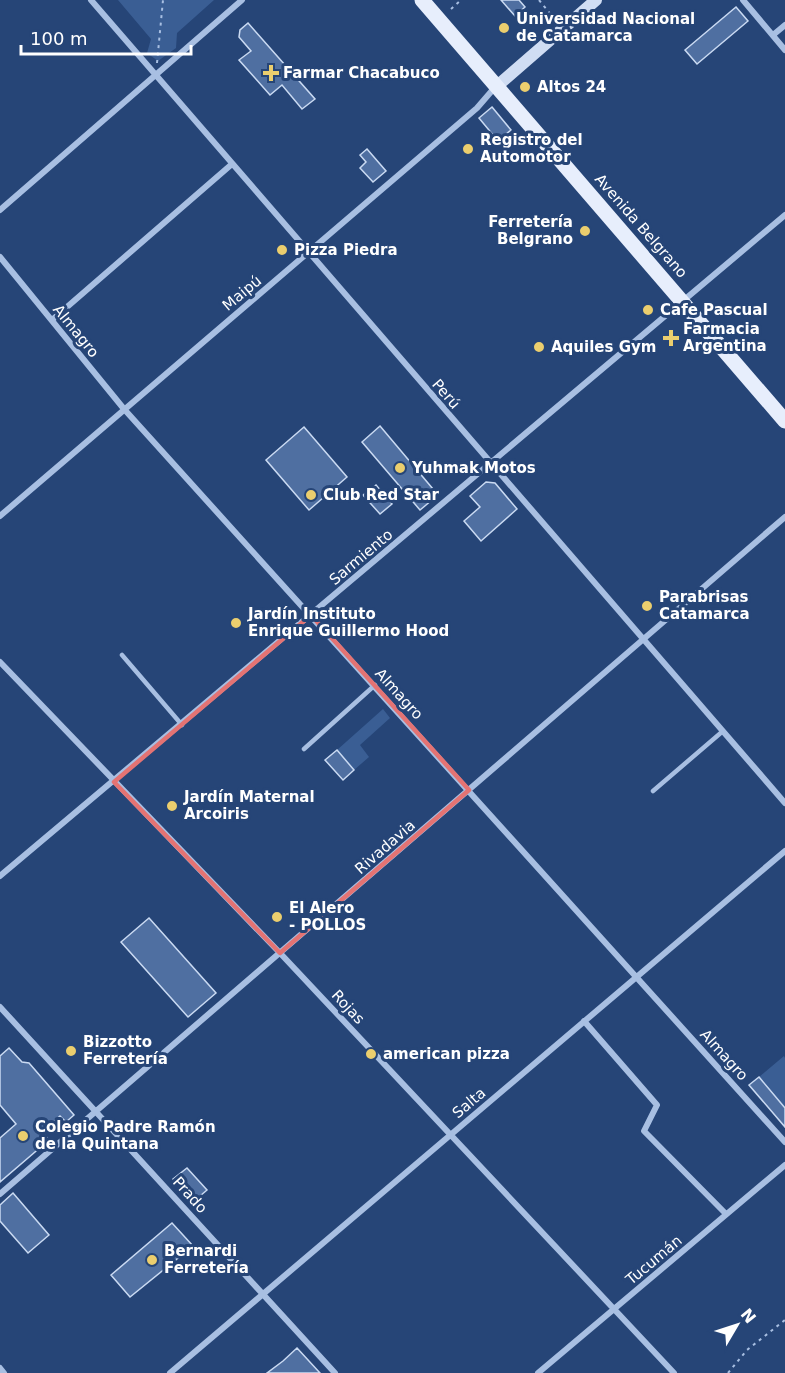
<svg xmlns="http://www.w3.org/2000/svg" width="785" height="1373" viewBox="0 0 785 1373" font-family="'DejaVu Sans',sans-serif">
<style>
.green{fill:#3a5e94}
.building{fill:#4f6fa1;stroke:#cadaf2;stroke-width:1.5}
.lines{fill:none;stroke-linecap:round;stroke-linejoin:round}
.path{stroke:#a8bfe2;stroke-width:2;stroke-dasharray:3 4.5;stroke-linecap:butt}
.lane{stroke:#a8bfe2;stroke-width:4.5}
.street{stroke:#a8bfe2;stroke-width:6}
.secondary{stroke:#d0ddf3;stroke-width:12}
.primary{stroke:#e7eefc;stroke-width:15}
.marked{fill:none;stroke:#e47373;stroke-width:4.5;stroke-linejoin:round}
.poi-dot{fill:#ebce6e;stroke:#264577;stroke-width:2}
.labels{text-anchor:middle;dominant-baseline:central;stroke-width:6;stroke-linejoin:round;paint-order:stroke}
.poi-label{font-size:15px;font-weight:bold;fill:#fff;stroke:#264577;text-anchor:start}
.street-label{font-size:15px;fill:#fff;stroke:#264577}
</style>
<rect width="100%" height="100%" fill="#264577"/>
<path class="green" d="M118,0H214L177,33L176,48L158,61L147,53L151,39Z
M383,709L390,718L360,745L369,757L354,770L337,750Z
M784,1056L785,1058V1108L759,1077Z"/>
<path class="building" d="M501,0H519L525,7L515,16Z
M736,7L748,21L697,64L685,50Z
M248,23L315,99L302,109L282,85L270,95L239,60L251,51L239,37L240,30Z
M492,107L511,130L498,141L479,118Z
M367,149L386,171L373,182L360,168L366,162L360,155Z
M380,426L438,495L420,510L362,442Z
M304,427L347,477L309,510L266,460Z
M486,482L495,483L517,509L481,541L464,521L480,507L470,496Z
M376,485L392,504L380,514L363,495Z
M337,750L354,770L343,780L325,760Z
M149,918L216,993L188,1017L121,942Z
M9,1048L22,1062L29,1063L74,1115L66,1122L60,1116L42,1132L49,1140L0,1182V1138L16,1124L0,1105V1056Z
M759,1077L785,1108V1127L749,1085Z
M187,1168L207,1190L193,1202L173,1179Z
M13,1193L49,1235L28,1253L0,1221V1205Z
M172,1223L193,1246L130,1297L111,1275Z
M297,1348L320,1373H267L283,1361Z"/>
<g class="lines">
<path class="path" d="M539,0L552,16
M451,9L461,0
M157,63L163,0
M728,1373L747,1350L785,1320"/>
<path class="lane" d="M122,655L182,725
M304,749L375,685
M653,791L723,731"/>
<path class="street" d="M91,0L785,803
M743,0L785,50
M773,35L785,25
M0,210L242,0
M0,257L124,409L785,1142
M52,320L232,164
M0,516L477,108L496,86
M0,662L280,953L674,1373
M0,876L785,215
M0,1007L335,1373
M584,1021L657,1105L644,1131L726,1214
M0,1194L785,517
M0,1368L4,1373
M170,1373L785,851
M538,1373L785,1165"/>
<path class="secondary" d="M497,86L596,0"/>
<path class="primary" d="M422,0L785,421"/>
</g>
<path class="marked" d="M311,615L469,790L280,953L114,782Z"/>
<g class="poi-dot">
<circle cx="504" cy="28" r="6"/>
<path d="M268 64h6v6h6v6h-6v6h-6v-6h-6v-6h6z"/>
<circle cx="525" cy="87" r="6"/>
<circle cx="468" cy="149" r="6"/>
<circle cx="585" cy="231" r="6"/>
<circle cx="282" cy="250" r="6"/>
<circle cx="648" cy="310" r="6"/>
<path d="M668 329h6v6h6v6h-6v6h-6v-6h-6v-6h6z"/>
<circle cx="539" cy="347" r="6"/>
<circle cx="400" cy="468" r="6"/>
<circle cx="311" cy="495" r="6"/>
<circle cx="647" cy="606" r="6"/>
<circle cx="236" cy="623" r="6"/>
<circle cx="172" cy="806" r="6"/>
<circle cx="277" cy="917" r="6"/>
<circle cx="71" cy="1051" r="6"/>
<circle cx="371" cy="1054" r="6"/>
<circle cx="23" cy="1136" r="6"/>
<circle cx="152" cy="1260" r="6"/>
</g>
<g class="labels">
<g class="poi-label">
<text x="516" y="19">Universidad Nacional<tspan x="516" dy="17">de Catamarca</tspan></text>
<text x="283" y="73">Farmar Chacabuco</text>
<text x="537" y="87">Altos 24</text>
<text x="480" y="140">Registro del<tspan x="480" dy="17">Automotor</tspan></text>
<text x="573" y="222" text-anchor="end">Ferretería<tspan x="573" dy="17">Belgrano</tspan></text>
<text x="294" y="250">Pizza Piedra</text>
<text x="660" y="310">Cafe Pascual</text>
<text x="683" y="329">Farmacia<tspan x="683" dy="17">Argentina</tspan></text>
<text x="551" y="347">Aquiles Gym</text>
<text x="412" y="468">Yuhmak Motos</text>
<text x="323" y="495">Club Red Star</text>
<text x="659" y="597">Parabrisas<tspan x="659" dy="17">Catamarca</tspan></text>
<text x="248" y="614">Jardín Instituto<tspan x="248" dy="17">Enrique Guillermo Hood</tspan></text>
<text x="184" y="797">Jardín Maternal<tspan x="184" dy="17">Arcoiris</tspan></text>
<text x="289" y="908">El Alero<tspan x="289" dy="17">- POLLOS</tspan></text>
<text x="83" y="1042">Bizzotto<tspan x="83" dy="17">Ferretería</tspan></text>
<text x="383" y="1054">american pizza</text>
<text x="35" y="1127">Colegio Padre Ramón<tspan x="35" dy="17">de la Quintana</tspan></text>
<text x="164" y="1251">Bernardi<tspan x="164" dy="17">Ferretería</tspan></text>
</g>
<g class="street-label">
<text transform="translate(641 226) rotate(49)">Avenida Belgrano</text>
<text transform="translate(242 293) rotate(-40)">Maipú</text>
<text transform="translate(76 331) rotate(51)">Almagro</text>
<text transform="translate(446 394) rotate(49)">Perú</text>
<text transform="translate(361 557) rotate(-40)">Sarmiento</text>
<text transform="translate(399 694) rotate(48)">Almagro</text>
<text transform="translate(385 847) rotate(-41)">Rivadavia</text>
<text transform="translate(348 1007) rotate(47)">Rojas</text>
<text transform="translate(724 1055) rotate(48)">Almagro</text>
<text transform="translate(469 1103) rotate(-40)">Salta</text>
<text transform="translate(190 1195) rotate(48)">Prado</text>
<text transform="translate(654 1260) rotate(-40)">Tucumán</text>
</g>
</g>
<g transform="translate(737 1325) rotate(51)" stroke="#264577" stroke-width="4.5" paint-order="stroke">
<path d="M0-4.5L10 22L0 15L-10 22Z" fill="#ffffff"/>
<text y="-9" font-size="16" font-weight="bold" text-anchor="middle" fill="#ffffff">N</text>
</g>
<path d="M21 45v9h170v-9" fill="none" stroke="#ffffff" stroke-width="3"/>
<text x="30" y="45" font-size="18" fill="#ffffff" stroke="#264577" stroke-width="4.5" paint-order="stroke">100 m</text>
</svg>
